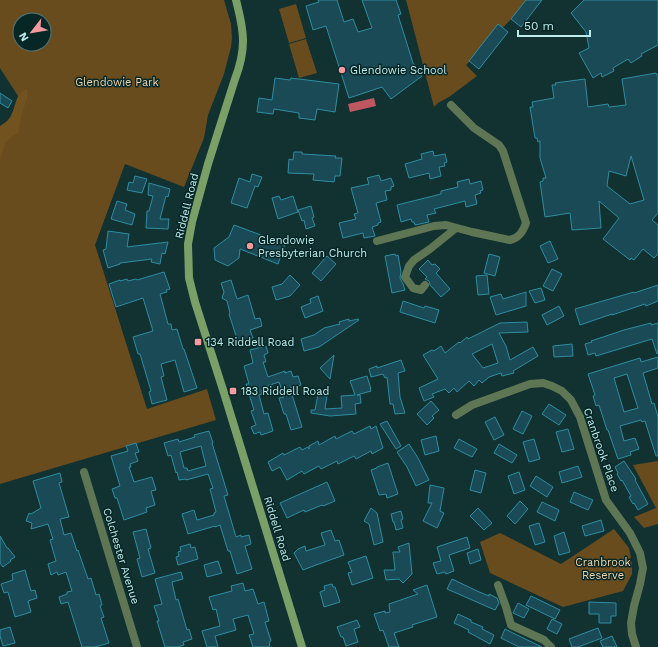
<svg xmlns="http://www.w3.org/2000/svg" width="658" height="647" viewBox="0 0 658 647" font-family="'Work Sans',sans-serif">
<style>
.green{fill:#694c1e;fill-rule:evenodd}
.forest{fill:#72521e}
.water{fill:#bf5761}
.building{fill:#1a4a56;stroke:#2e8da2;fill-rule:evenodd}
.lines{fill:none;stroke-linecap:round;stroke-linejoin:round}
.street{stroke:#5e7653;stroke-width:8}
.secondary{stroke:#7aa068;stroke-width:8}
.poi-dot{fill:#f49aa0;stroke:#072727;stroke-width:1.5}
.labels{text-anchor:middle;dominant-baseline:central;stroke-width:3;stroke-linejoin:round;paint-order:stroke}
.poi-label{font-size:11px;fill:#bfebeb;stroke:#072727;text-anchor:start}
.park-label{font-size:11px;fill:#f4d6ab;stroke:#072727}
.street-label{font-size:11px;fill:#bfebeb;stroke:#072727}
</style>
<rect width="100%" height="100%" fill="#123131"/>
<path class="green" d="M0,0H224L231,24L232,38L231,47L224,74L208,115L204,138L184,187L125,164L95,245L147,409L207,389L216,420L0,484V148L20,99L0,68ZM20,20H44V44H20Z
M406,0H530L466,65L477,76L449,97L438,103L434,107Z
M296,4L306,38L289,43L279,9Z
M306,39L317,73L299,78L289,44Z
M658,461V524L644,528L634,517L656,508L633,465Z
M614,529L629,548L632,564V574L623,591L563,607L490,573L480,542L500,533L561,564Z"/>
<path class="forest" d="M27,89L28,95L22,113L18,134C3,139 4,148 0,162V126C3,124 6,122 8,120C17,110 13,94 27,89Z"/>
<path class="water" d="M374,98L376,106L350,112L348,104Z"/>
<path class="building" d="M318,0H337L344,22L353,19L358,32L372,28L362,0H396L401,14L398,15L413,63L422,76L391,99L382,87L349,98L326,26L313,30L306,6L319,2Z
M526,0H542L521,27L511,19Z
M584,0H658V45L641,54L642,56L631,63L628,59L613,68L614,71L602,77L601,73L593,78L579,53L589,48L586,32L571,13Z
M498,24L508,32L479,69L469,61Z
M656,73L657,75H658V213L652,220L658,225V254L654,258L643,249L634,260L631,258L630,260L603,239L619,218L599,201L601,228L572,230L570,213L545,217L540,182L543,181V178H546L540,158V141L538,142L537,138H535L530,107H533L532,102L554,98L552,85H556L555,83L585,79L588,107L608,104L609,107L626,105L622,79ZM631,156L644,200L630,204L607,186L609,171L626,176Z
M275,78L290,80L291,78L339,84L335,112L317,109L315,120L299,118V113L274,109L273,114L257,112L259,98L272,100Z
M0,93L12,101L8,108L0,103Z
M433,151L434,156L445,154L447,162L444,163L445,166L439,167L441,176L430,179L429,173L409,178L405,164L422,159L421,154Z
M294,152H302V154L336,156L335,158H342L340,176H335L334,182L313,180L314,174L288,173L289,159L293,160Z
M252,174L262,177L258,187L255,186L247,208L231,203L239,178L250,182Z
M379,175L381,181L391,178L394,186L391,187V190L385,191L387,200L376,203L381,222L378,223V225L372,227L375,236L364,238L363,233L343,238L339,223L356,219L354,214L358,213L351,188L369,184L367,178Z
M135,176L147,179L142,193L127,190L129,182L133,183Z
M469,179L470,184L481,181L483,190L480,191L481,193L475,195L477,204L466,207L465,201L434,209L436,213L427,215L429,222L415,225L414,222H412L411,219L401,222L397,205L441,194V191L458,187L457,182Z
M149,183L170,189L168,197L166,196L160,219H169L168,229L146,228L147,211H149L153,196L148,195Z
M279,196L281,200L293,196L298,212L278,219L272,198Z
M117,201L127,204L125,210L135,214L132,225L111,219Z
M311,206L314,217L312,218L315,226L306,229L304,220L302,221L298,210Z
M234,225L285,244L278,264L240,249L239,258L228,266L215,260L214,248L229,237Z
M108,231L129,234L127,247L168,242L165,254L162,253L160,264L151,262L152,259L120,263V264L108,268L103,250L106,249Z
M550,241L558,259L548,263L540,246Z
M395,254L396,256L398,255L401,272L400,278L403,284L405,290L392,293L385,256Z
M489,254L500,257L495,276L484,273Z
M327,256L336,264L321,281L312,273Z
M428,260L432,265L435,264L440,269L436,273L450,289L441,297L430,285L429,281L425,279L427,277L419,269Z
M552,269L562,274L553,291L543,286Z
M164,272L170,289L166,290L167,292L160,294L168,324H171L172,330L177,329L183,349H184L197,388L184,392L175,360L161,364L164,376L161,377L167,400L152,404L149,392L151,391L140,354H138L133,337L153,331L143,298L116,307L109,284L120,280V281L127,279L128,281L136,279L137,280Z
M290,275L300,285L290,296L276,300L272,287L282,284Z
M487,275L489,294L478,295L476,276Z
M231,280L237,299L248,295L255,319L260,318L262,326L250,330L253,338L238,342L229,314L230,313L227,301L222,298L224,292L221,283Z
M658,285V301L646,306L645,304L612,315V314L580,325L575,309L634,292V293Z
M541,288L545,300L535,303L529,291Z
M526,292V306L496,315L490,297L501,294L503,299Z
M318,296L323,311L305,318L301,307L311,303L310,299Z
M403,301L424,308L425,306L439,310L435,323L400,312Z
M559,306L564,316L547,325L542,315Z
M349,319V321L358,319L359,320L319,347L304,351L301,339L314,335L324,328L340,324L339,322Z
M527,322L528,332L499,333L506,346L510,360L533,347L538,356L513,371L514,373L502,376L501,373L489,377L482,383L479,380L474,386L469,381L457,392L454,388L449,393L445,389L432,394L434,397L424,401L419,388L438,379L423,355L432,350L434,351L441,346L445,353L459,342L460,343L467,337L468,339L500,323ZM492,344L498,363L483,368L472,354Z
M651,323V325L658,323V353L657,354L652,339L596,356L595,353L588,355L585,344L592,342L591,341L624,330Z
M572,344L573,356L554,357L553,346Z
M266,346L268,353L264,355L266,362H263L268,377L285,371V373L291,371L293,377L298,376L301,385L290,388L302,427L291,430L286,414H284L279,398L284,397L279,382L264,387L261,391L262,394L259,395L264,414L268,413L273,431L261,435L260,432L254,434L251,427L256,425L251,411L254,410L246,384H249L244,366L253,363L250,350Z
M334,355L330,379L320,368Z
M658,357V368L643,373L652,404L654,403L658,417V456H656L645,421L642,422L641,420L620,426L624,441L635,438L639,449L630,452L631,455L618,459L609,433L608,430H607L599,405L596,406L593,396L595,395L588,374L640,358L641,362ZM627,374L638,408L624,412L614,378Z
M401,360L405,371L398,373L400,397L405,413L395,414L393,404H390L387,377L385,378L383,374L371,377L369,369L377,366V368Z
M367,376L371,389H370L371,391L357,395H360L361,403L355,404L356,414L330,416L311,413V410H315L318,394L327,396L325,409L342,408L341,396L355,395L350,381Z
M431,401L439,410L432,416L434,418L427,425L417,414Z
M549,404L566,415L559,425L542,414Z
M522,411L532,416L523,434L513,429Z
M495,417L504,435L494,440L485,422Z
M387,421L401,446L396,449L380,424Z
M370,426L371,429L376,426L383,448L372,454L371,451L356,459L354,456L338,464L337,461L321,469L319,466L304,474L302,471L287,480L280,467L272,471L268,462L283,453L284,455L300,447L302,450L308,447L309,449V446L318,441L319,445L335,436L336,439L352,431L354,434Z
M568,429L574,449L562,452L556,432Z
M209,431L213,443H212L228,495L224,496L236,537L241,535V537L249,535L251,544L245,546L252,569L237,574L230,551H228L220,525L215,527V526L188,534L182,514L194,510L197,520L214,515V513L216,512L210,489L213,488L208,474L186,480V479L179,480L177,472L176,473L171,455L168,456L164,443L178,439L179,442L195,437L194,435ZM201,446L206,466L188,471L187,468H184L180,452Z
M436,436L439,451L425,455L421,440Z
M459,439L477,449L472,457L454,448Z
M534,439L540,459L529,462L523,442Z
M136,443L139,452L135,453L138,461L130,464L131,467H129L134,482L152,477L156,490L151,491L155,505L146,508L147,512L124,520L117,498H115L112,489L120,486L111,456L128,451L126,446Z
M409,444L418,458L429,480L416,486L407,467L397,452Z
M499,444L517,455L512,463L494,453Z
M624,461L636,479L635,480L648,504L638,510L634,503L633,504L629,497L631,496L622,480L621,481L617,474L618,473L615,467Z
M388,463L398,494L387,498L386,494L379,495L371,470L377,468V467Z
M578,466L582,477L562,483L559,472Z
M475,470L486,473L481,493L470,490Z
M519,472L525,490L514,494L508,476Z
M60,473L62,482L59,483L69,517L60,519L64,535L71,533L77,551L78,550L88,579L91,578L96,595L99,594L102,605L100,606L104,617L101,618L109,643L95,647H82L68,602L61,604L59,597L67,594V592L72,591L66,572L58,575L57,572L51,575L48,564L56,561L50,540L53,539L48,524L31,529L32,523L26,521L29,513L31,514L41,508L33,481Z
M536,476L553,487L547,497L530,486Z
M327,482L335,501L323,506L322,505L305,512L304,510L287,518L280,503Z
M430,485L444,488L440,511L444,513L437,528L423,521L432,503H428Z
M574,492L593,500L588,510L570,502Z
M520,501L528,509L515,524L507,516Z
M542,502L559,510L555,521L537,512Z
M371,508L377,513L383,542L374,545L369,524L364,521Z
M478,508L492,523L484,530L470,516Z
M401,511L403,519L401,520L403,528L396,530L394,522H393L391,514Z
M601,520L604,531L585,536L582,526Z
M539,523L545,542L535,545L529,526Z
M146,529L151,548L148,549L155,573L142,577L137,559L140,558L133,532Z
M331,530L335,541L339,540L344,555L316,565L303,570L294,553L298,549L305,546L306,551L325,545L321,533Z
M564,532L570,552L559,555L554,536Z
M0,536L7,548H8L15,557L10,560L11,561L3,567L0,563Z
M467,537L470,548L449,555L454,571L446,574L445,572L437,574L433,563L441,561L437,547Z
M409,543L412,574L403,583L399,579L386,580L384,570H395L393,552H400L398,547Z
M190,544L191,548L195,547L198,559L178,565L176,557L179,556L178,552L181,551L180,547Z
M478,549L481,560L470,564L467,553Z
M366,556L373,578L352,585L348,573L352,572L348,562Z
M218,561L222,573L207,577L204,565Z
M25,570L31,591L35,590L37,598L28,601L31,612L15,617L8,592L4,593L1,584L13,580L12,574Z
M181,572L183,579L172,582L176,600L178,599L187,630L189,629L192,639L183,642L184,645L178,647H165L157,621H159L154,606L162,604L155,579Z
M452,579L477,591L489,596V594L497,598L499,603L495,610L447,589Z
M243,583L245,591L253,589L258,604L264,602L269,621L265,622L271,641L269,642L270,647H253L249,635L254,634L248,615L233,619L236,630L215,636L218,647H207L202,631L220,626L216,609L213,610L209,597L232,591L231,586Z
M332,584L333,587H335L340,602L324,607L320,592L325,590L324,586Z
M427,585L437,617L412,625L413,627L394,633L399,647H389L383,630L380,631L374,614L385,611V613L390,612L389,604L418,594L413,590Z
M531,596L560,610L555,619L526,605Z
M589,602L616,603V616H611V623H599V614H589Z
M518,603L529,609L524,618L513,613Z
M458,614L471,620V622L483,627L482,629L494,635L490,644L468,632L469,630L454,623Z
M552,619L562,624L557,634L547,629Z
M357,620L360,627L354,629L358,642L346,646L343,637H341L337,627Z
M10,627L15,643L3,646L0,636V630Z
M598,628L602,638L578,647H572L569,639Z
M505,629L517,635L542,647H519L501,638Z
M612,636L617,647H603L600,641Z"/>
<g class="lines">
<path class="street" d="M377,241L434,226L446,225L472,232L510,240C519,238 523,232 526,223L503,151L499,145L474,128L451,105
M425,285L421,290L413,288L405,277L409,266L414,260L430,249L456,228
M456,415L472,405L530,384L543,383L552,386L562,391L571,400L580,417L606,500L630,533L640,553L643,568L640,584L634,606L631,623L632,634L636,647
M84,472L137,647
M498,585L506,607L511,625L544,640L551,647"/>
<path class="secondary" d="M236,0C244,31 247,48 235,79L208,164L192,222L188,244L189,278L195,302L224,393L302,647"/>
</g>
<g class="poi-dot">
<circle cx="342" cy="70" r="4"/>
<circle cx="250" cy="246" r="4"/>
<rect x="194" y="338" width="8" height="8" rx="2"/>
<rect x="229" y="387" width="8" height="8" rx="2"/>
</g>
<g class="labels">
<g class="poi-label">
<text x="350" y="70">Glendowie School</text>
<text x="258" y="240">Glendowie<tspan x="258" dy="13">Presbyterian Church</tspan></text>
<text x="206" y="342">134 Riddell Road</text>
<text x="241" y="391">183 Riddell Road</text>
</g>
<g class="park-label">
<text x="117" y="82">Glendowie Park</text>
<text x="603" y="562">Cranbrook<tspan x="603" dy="13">Reserve</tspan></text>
</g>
<g class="street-label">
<text transform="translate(187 206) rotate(-76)">Riddell Road</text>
<text transform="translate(601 450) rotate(71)">Cranbrook Place</text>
<text transform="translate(277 529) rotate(73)">Riddell Road</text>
<text transform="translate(121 556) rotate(73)">Colchester Avenue</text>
</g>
</g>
<g transform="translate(32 32) rotate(239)"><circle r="19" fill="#072727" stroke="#517575"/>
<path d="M0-3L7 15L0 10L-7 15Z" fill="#f49aa0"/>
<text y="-6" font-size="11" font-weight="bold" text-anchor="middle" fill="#bfebeb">N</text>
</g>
<path d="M518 30v6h72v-6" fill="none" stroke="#bfebeb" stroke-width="2"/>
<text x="524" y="30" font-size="12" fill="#bfebeb" stroke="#072727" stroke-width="3" paint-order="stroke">50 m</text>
</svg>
